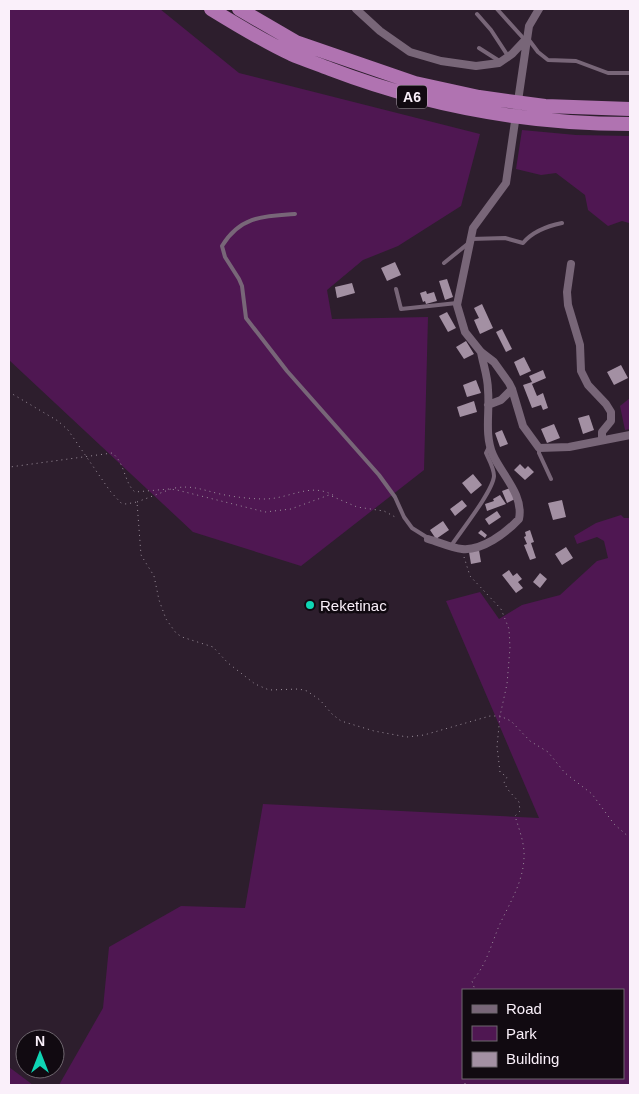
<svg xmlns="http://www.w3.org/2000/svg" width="639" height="1094" viewBox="0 0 639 1094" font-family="Arial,sans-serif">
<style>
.green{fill:#4f1752;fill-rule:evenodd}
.building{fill:#a390a3}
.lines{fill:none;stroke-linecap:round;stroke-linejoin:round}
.path{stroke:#9c909c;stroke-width:1;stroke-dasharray:1 4;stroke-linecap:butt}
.lane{stroke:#786678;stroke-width:4}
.street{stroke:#786678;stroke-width:8}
.highway{stroke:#b073b1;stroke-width:14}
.poi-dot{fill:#0fd5b4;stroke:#110a11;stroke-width:2}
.labels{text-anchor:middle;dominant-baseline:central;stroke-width:5;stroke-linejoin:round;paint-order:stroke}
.shield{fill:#110a11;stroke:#b4abb4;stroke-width:1}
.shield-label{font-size:14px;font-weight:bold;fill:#faf0fa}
.poi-label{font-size:15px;fill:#faf0fa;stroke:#110a11;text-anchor:start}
</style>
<rect width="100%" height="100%" fill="#2d1e2d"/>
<path class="green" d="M9,9H160L239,73L480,134L461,206L398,246L363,260L327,290L332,319L428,317L424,470L301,566L193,532L9,360Z
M522,130L576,135L630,136V227L629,223L622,221L608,226L588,210L585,195L556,173L541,175L516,169Z
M630,398V429L625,430L620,406Z
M621,515L624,518H630V1085H59L103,1008L109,947L181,906L245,908L263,804L539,818L446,601L480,592L499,619L522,605L560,595L597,561L608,558L604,541L597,537L577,544L574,536L596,523ZM623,990V1078H463V990Z
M9,1067L33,1085H34H9Z"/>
<path class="building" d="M395,262L401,275L387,281L381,268Z
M447,279L453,297L445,300L439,281Z
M352,283L355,293L337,298L335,287Z
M426,291L427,294L434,292L437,301L426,304L425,301L423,302L420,293Z
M482,304L493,328L480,334L474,320L479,318L474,308Z
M447,312L456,328L448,332L439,316Z
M502,329L512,349L506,352L496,332Z
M466,341L474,354L464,359L456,347Z
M524,357L531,371L520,376L514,362Z
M621,365L628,378L614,385L607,372Z
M543,370L546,378L532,384L537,396L543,393L548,408L543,410L541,405L532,408L523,385L532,382L529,376Z
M476,380L481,393L467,397L463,385Z
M474,401L477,412L460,417L457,407Z
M589,415L594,430L583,434L578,418Z
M554,424L560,438L547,443L541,429Z
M502,430L508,444L500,447L495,433Z
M520,464L525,469L528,466L534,472L525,480L514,470Z
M473,474L482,485L471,494L462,483Z
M510,488L515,499L507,503L502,491Z
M500,495L506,504L487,511L485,504L494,501L493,499Z
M462,500L467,506L455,516L450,509Z
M562,500L566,517L553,520L548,503Z
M497,511L501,517L489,525L485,519Z
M443,521L449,530L436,539L430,530Z
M481,530L487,535L485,538L478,533Z
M530,530L534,542L531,543L536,558L530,560L524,545L527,544L524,537L526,536L525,532Z
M566,547L573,558L562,565L555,554Z
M479,550L481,562L471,564L469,552Z
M509,570L513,576L517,573L522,579L518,582L523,588L516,593L502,575Z
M540,573L547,579L540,588L533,582Z"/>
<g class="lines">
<path class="path" d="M9,392L58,421L68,430L110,491L121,503L126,504L137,502L141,555L154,576L159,600L166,619L176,633L182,637L213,647L228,663L255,684L269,690L299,689L307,691L320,700L332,714L341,721L374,731L407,737L424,735L490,716H500L511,721L530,741L548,752L565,773L592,794L614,824L630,838
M9,470L10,467L112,453C125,462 124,483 135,492L169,489L177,490L265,512L291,509L329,495L357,507L384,511L397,518
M175,488C192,485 203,490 220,494C234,497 251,499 266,499C292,498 312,481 336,497
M137,502L171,489
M464,557L470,576L501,609L509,629L510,648L507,684L500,716L497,746L500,772L507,777L504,783L509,791L519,802L520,811L515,816C519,829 525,844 524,858C523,883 509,904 499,926C491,945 486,966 472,981L475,990
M465,1078V1085"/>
<path class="lane" d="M497,9L525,40
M477,14L491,30L508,56
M529,40L538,52L548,60L576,61L608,73H630
M479,48L501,62
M295,214C264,216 240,216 222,246L225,257L239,279L242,286L246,318L287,371L379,475L395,497L404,517L412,528L428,538
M471,239L505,238L523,243C533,231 547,226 562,223
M444,263L470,242
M396,289L401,309L457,303
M539,448V453L551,479
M451,546C461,531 493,491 494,476C494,468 489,460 486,453L489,447"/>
<path class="street" d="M356,9L380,31L410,52L441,61L476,66L499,63L512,54L527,38
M539,9L529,26L506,183L473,228L457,305L465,332L481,352L494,362L509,383L512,389L523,426L539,448L569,447L630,435
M571,264L567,292L568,305L580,345L581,371L588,385L606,404L611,412V421L602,432V440
M488,405L501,400L512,389
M428,539C439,542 451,548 462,549C482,551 506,533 519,519C524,495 502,475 493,455C484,434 490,412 488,390C488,377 483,364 481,352"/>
<path class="highway" d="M211,9C237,25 263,41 291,54C303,59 317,64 330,69C427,106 526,124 630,124
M239,9L296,42L415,83L479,97L545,106L630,109"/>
</g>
<circle class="poi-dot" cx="310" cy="605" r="5"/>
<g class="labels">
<rect class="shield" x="397" y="85.5" width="30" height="23" rx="4"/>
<g class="shield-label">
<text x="412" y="97">A6</text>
</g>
<g class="poi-label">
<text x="320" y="605">Reketinac</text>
</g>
</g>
<rect width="639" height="1094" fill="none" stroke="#faf0fa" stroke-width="20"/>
<rect x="462" y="989" width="162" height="90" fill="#110a11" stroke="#6e666e"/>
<rect x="472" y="1005" width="25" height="8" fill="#786678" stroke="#6e666e"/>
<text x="506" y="1014" font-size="15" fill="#faf0fa">Road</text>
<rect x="472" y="1026" width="25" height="15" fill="#4f1752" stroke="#6e666e"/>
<text x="506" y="1039" font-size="15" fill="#faf0fa">Park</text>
<rect x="472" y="1052" width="25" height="15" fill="#a390a3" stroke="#6e666e"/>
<text x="506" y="1064" font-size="15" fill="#faf0fa">Building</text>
<g transform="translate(40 1054)"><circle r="24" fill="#110a11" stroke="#6e666e"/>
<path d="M0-4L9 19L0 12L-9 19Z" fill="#0fd5b4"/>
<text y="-8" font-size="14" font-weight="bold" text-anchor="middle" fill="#faf0fa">N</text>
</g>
</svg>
